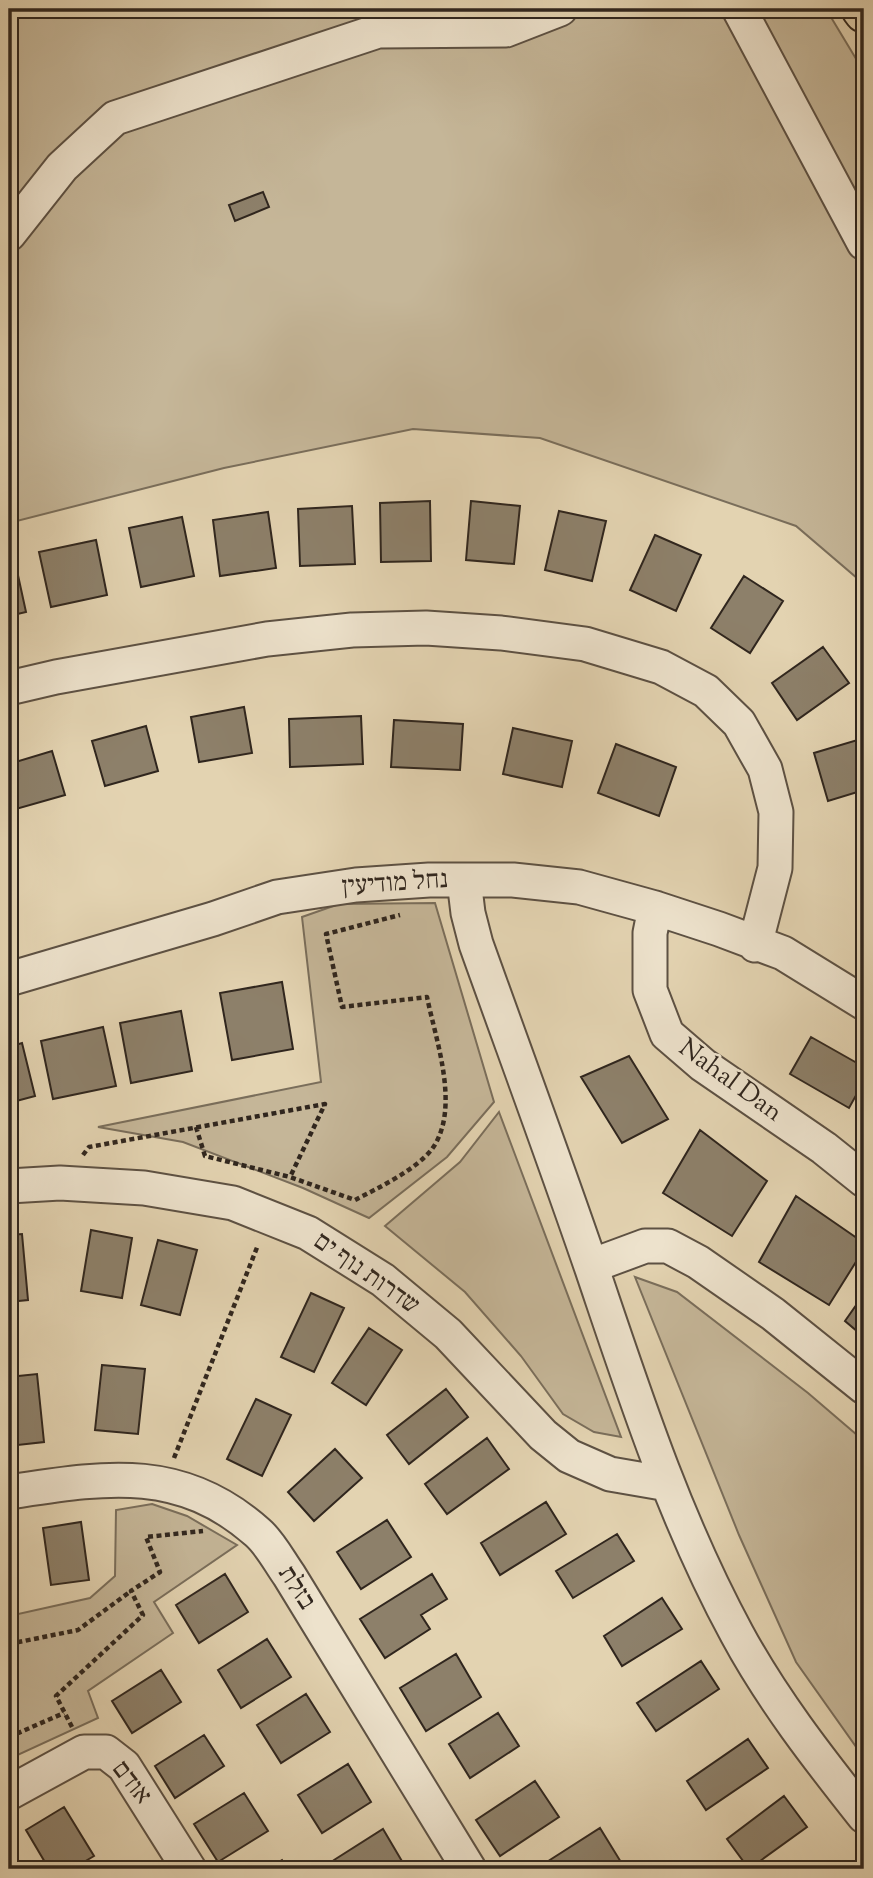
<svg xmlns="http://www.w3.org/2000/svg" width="873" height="1878" viewBox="0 0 873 1878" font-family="'Sorts Mill Goudy','Frank Ruhl Libre',serif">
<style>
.green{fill:#c5b698;stroke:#7a6e5b;stroke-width:2}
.building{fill:#8d806a;stroke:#30261e;stroke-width:2}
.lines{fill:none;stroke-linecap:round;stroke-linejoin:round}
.minor-casing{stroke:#5d5143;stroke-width:37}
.major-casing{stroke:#30261e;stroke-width:42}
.path{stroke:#30261e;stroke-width:4.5;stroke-dasharray:5 3.5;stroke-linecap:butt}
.minor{stroke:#ede2cc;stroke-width:33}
.major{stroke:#e3d3b1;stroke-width:38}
.labels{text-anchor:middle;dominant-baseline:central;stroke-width:5;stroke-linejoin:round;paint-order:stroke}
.street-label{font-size:26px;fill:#30261e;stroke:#ede2cc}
</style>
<rect width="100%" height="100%" fill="#e3d3b1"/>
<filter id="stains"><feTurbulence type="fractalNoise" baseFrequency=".00286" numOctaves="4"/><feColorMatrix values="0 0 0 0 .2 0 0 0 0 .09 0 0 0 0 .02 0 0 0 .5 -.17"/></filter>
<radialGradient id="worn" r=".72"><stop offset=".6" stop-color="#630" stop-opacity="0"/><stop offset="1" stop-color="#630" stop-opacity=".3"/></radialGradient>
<path class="green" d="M9,9H826L864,72V584L796,526L540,438L413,429L224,468L9,523Z
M435,903L494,1102L447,1157L369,1218L303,1188L183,1142L98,1127L321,1082L302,917L339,904Z
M499,1112L621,1437L594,1432L563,1414L521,1356L465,1292L385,1226L460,1162Z
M635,1277L677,1292L808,1393L864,1441V1758L796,1662L739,1535Z
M152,1504L187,1516L237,1545L154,1602L173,1633L88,1691L98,1718L9,1759V1616L90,1598L115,1576L116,1510Z"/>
<path class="building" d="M263,192L269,207L235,221L229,205Z
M430,501L431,561L381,562L380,503Z
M471,501L520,506L514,564L466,560Z
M352,506L355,564L300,566L298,509Z
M559,511L606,521L592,581L545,570Z
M268,512L276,568L220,576L213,520Z
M182,517L194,576L141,587L129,528Z
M655,535L701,555L676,611L630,590Z
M96,540L107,595L51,607L39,552Z
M14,557L26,612L9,616V558Z
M744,576L783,601L750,653L711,628Z
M823,647L849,683L797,720L772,683Z
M244,707L252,753L199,762L191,717Z
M361,716L363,764L290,767L289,719Z
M394,720L463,724L460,770L391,767Z
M146,726L158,771L105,786L92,741Z
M513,728L572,741L562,787L503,774Z
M864,738V790L828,801L814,753Z
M616,744L676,767L659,816L598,793Z
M52,751L65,795L9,811V764Z
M282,982L293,1049L232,1060L220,993Z
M181,1011L192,1071L131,1083L120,1023Z
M103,1027L116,1086L53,1099L41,1041Z
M811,1037L864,1067V1081L849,1108L790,1074Z
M22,1043L35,1096L9,1103V1047Z
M629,1056L668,1119L622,1143L581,1077Z
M700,1130L767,1181L732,1236L663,1193Z
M796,1196L864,1243V1249L829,1305L759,1262Z
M91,1230L132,1238L122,1298L81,1291Z
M22,1234L28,1300L9,1302V1235Z
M158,1240L197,1250L180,1315L141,1305Z
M311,1293L344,1308L314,1372L281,1357Z
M864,1294V1337L845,1321Z
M369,1328L402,1350L366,1405L332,1383Z
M102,1365L145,1369L138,1434L95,1430Z
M37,1374L44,1442L9,1446V1377Z
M446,1389L468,1417L409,1464L387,1435Z
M256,1399L291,1415L262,1476L227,1459Z
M487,1438L509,1469L447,1514L425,1484Z
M335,1449L362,1478L314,1521L288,1492Z
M546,1502L566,1534L500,1575L481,1543Z
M387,1520L411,1557L361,1589L337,1552Z
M81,1522L89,1580L51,1585L43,1528Z
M617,1534L634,1561L573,1598L556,1571Z
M225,1574L248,1612L199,1643L176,1605Z
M432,1574L447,1599L421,1615L430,1629L385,1658L360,1619Z
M662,1598L682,1629L622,1666L604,1636Z
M267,1639L291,1677L241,1708L218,1670Z
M456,1654L481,1697L426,1731L400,1688Z
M701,1661L719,1689L656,1731L637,1703Z
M161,1670L181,1702L132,1733L112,1701Z
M306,1694L330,1732L281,1763L257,1725Z
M498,1713L519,1746L470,1778L449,1744Z
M204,1735L224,1766L175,1798L155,1766Z
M748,1739L768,1768L706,1810L687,1781Z
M348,1764L371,1802L322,1833L298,1795Z
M535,1781L559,1817L500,1856L476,1820Z
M244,1793L268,1831L218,1862L194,1824Z
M784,1796L807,1827L749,1869L727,1839Z
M64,1807L94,1856L72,1869H49L26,1830Z
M600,1828L624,1867L620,1869H544L542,1865Z
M383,1829L406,1868L339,1869L334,1860Z
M282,1860L288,1869H267Z"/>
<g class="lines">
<defs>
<path id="minor" d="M739,9L864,243
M9,234L62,167L115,118L378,31L506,30L560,9
M9,688L56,677L267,639L352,630L426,628L501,633L585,644L661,667L706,691L739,723L765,769L776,812L775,868L755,945
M464,880L468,913L476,944C515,1053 555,1161 592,1269C634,1393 674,1518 737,1634C772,1699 818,1758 864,1816
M655,908L650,933V990L667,1034L703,1065L824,1148L864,1180
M9,979L213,919L277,897L356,885L429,880H513L579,887L655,908L719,929L783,953L864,1003
M9,1186L60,1183L144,1188L233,1203L308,1233L383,1280L448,1334L543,1435L569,1456L610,1474L668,1484
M591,1266L645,1246H668L698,1262L773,1314L864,1387
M9,1492C102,1478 179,1463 257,1532C270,1543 279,1561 289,1575L469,1869
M9,1793L84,1752H106L124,1766L189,1869"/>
<path id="major" d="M861,9L864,13"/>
</defs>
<use href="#minor" class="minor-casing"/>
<use href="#major" class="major-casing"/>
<path class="path" d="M196,1127L205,1156L290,1177L355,1200C378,1188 416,1170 432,1149C461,1109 436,1041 427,997L342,1007L326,934L400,915
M83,1155L89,1147L325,1104L290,1177
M174,1458L258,1245
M9,1644L78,1630L131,1591
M72,1727L56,1696L143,1615L131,1591L160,1572L146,1537L203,1531
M9,1737L64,1713"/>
<use href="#minor" class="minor"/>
<use href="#major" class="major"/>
</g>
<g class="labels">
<g class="street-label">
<text transform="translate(395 884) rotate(-4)">נחל מודיעין</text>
<text transform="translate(730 1081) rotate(36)">Nahal Dan</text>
<text transform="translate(366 1274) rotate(35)">שדרות נוף ים</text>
<text transform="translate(296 1588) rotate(57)">בזלת</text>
<text transform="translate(131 1783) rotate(52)">אודם</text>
</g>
</g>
<rect width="873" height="1878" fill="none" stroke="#e3d3b1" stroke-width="35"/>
<rect x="10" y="10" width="852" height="1857" fill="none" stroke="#30261e" stroke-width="3.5"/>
<rect x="18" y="18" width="838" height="1843" fill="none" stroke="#30261e" stroke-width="2"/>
<rect width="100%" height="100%" filter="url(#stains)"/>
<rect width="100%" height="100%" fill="url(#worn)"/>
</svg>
